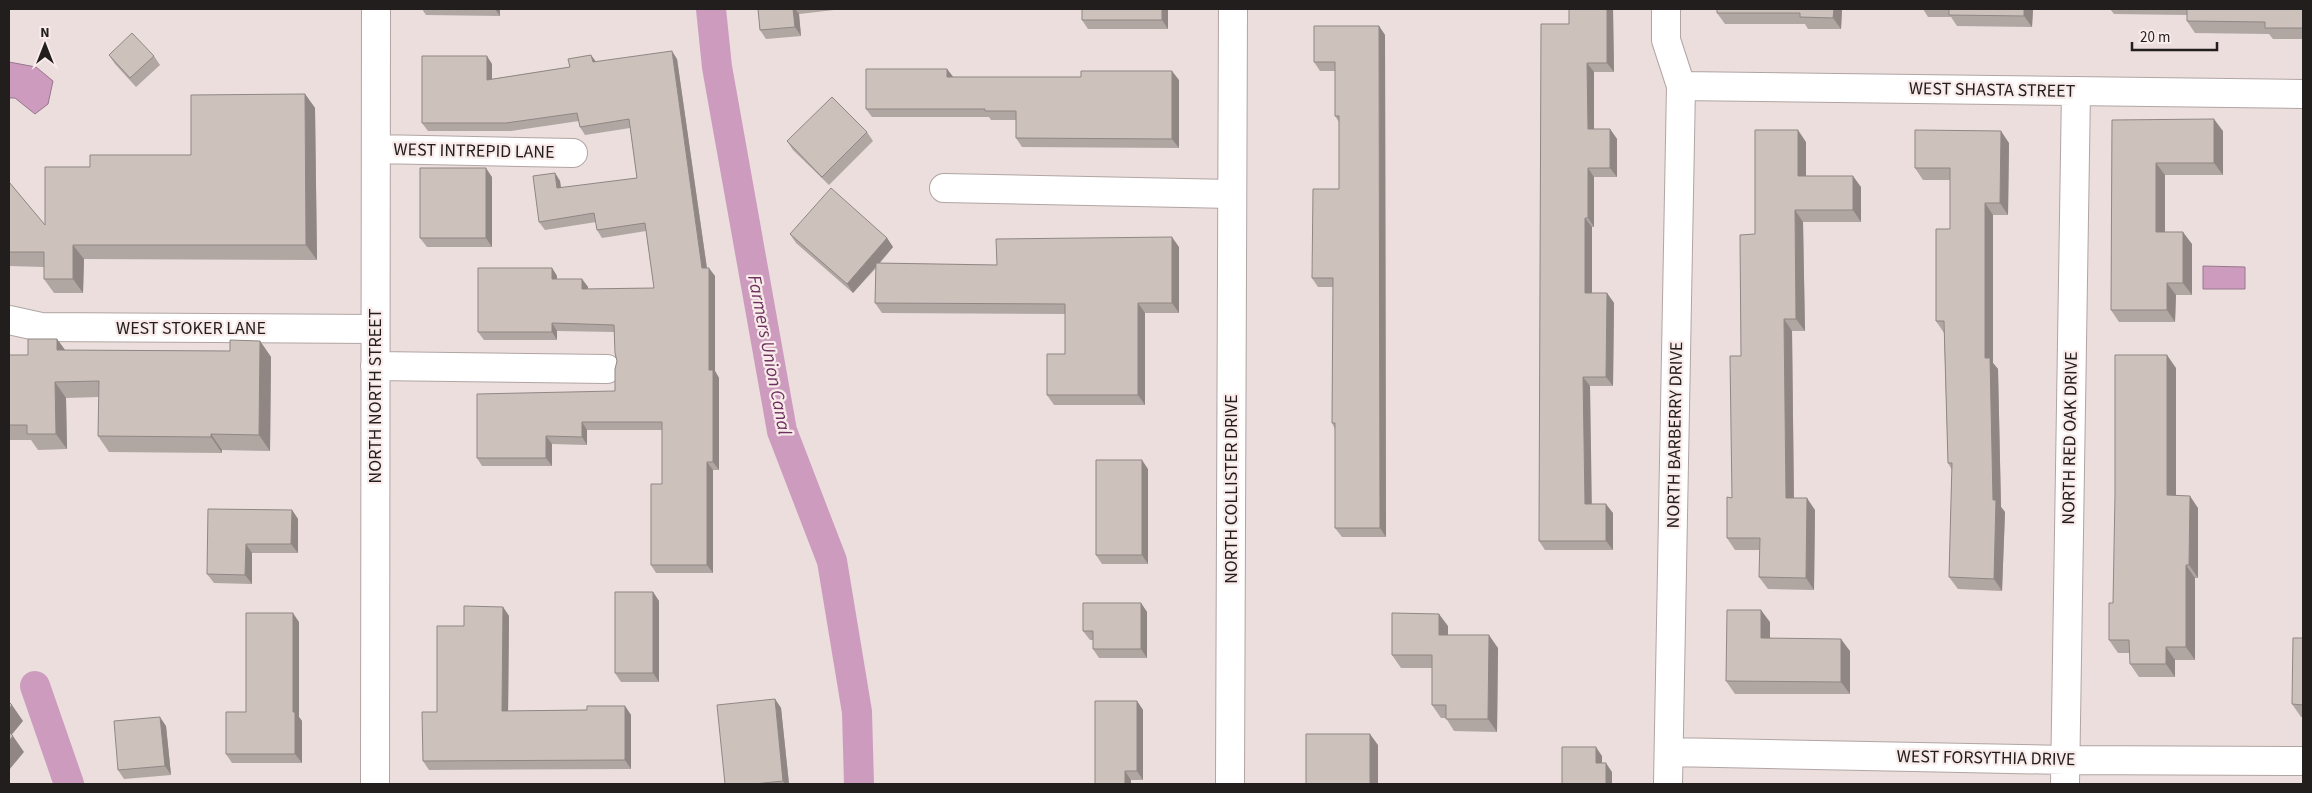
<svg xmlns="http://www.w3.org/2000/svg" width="2312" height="793" viewBox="0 0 2312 793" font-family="'Source Sans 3',sans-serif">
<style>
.water{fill:#cc9bbe;stroke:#99768e}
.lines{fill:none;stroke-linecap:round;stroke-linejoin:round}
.canal{stroke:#cc9bbe;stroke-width:30}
.street-casing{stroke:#b1a5a4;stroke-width:30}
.secondary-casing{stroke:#b1a5a4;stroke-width:30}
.street{stroke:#fff;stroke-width:28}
.secondary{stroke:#fff;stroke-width:28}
.wall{fill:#b0a6a2}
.shaded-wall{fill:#908784}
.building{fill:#cdc1bc;stroke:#908784}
.labels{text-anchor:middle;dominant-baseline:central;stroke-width:4.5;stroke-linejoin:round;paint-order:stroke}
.street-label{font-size:18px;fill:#231e1e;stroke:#f9ebea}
.water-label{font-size:19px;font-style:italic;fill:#6c305e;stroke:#f9ebea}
</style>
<rect width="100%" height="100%" fill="#ebdedd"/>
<path class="water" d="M9,62L36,67L53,81L48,104L35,114L15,98H9Z
M2203,266L2245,267V289H2203Z"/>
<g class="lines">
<path class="canal" d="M711,9L717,67L782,431L832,561L857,712L859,784
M35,686L69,784"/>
<defs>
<path id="street" d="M1666,9V40L1681,86L1668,784
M1681,86L2303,94
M376,149L573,153
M944,188L1232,194
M9,320L41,327L375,329
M375,366L607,369
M1669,752L2065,760L2303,761
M375,784L376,9
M2065,784L2076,91"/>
<path id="secondary" d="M1230,784L1233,9"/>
</defs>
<use href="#street" class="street-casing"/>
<use href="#secondary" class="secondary-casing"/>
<use href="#street" class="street"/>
<use href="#secondary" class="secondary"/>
</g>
<path class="wall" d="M422,9H500V16L426,15Z
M758,9H834V10L799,14L801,36L766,39L760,30Z
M1168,9V29H1088L1082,20Z
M1569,9H1613L1614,72H1594V129H1610L1617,139V177H1594V227H1592V293H1607L1614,303L1613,386H1590L1591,504L1613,513V550H1545L1539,541L1569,24Z
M1717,9H1842L1841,29H1808L1805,24H1725L1717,13Z
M1923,9H2033L2032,27L1957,26L1951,17H1928Z
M2110,9H2303V39H2273L2269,34L2195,33L2187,21V15L2114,14Z
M1379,26L1385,35L1386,537H1342L1335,528V429L1332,423L1333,287H1318L1312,278L1339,189V122L1335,116V71H1320L1314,62Z
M109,55L154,56L160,65L136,87L115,64Z
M677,59L707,268L715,276V371L719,378V470H713V573H656L651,565L662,484V430H587V445L552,444V466H482L477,458L615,391L617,361L614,332L557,331V340H484L478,332L552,268L557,276V279H582L588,287V289L654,288L646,231L602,238L597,230L596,222L545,230L539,222L555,173L560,181L561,188L637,178L630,128L585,135L580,127L579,121L511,131H428L422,123L492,64V79L570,67L596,62Z
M947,69L953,77L1179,80V148L1022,147L1016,138V120H991L989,117H872L866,109Z
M305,94L315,108L317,260L84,259L83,293H54L44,279V267L9,266V182L45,225L90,167L191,155Z
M2112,120L2223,131V175H2165V232L2192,244V295H2176L2175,322H2119L2111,310Z
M867,132L873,141L829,185L793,150L787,141Z
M1806,142V176L1861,187V222H1803L1805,331H1792L1794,498L1815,510L1814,590L1768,589L1759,577L1760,550H1735L1727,538L1732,498L1741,356L1755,234Z
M2009,143L2008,215H1993V363L1998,369L2001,507L2005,512L2002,591L1958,589L1949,577L1952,470L1948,463L1944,333L1936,321L1950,229V180H1923L1915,168Z
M492,177V247H427L420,238Z
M790,234L887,238L893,247L880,263L997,265L1179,247V313H1145V405H1054L1047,395L1065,354V314L882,313L875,303L876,268L853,293L796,243Z
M57,339L65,350L230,351L260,341L271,357L270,451L222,450V453L109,452L98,436L99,397L66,398L67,449L38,450L31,440H9V355H28Z
M2176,368V495L2198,508V578H2195V660H2175V677H2139L2130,664V653H2118L2109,640L2113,603Z
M1148,469V564H1102L1096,555Z
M208,509L292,510L298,519V553H252V584L214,583L207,574Z
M653,592L659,601V682H621L615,673Z
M1141,603L1147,612V658H1099L1093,649V640H1090L1083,631Z
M503,607L509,616L508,711L587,710L625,706L631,715V769L429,770L423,761L464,626Z
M299,622V717L302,721V763H232L226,754L246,712Z
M1770,622V638L1850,651V694H1735L1726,681Z
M1448,626V635L1498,648L1497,732L1454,731L1446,718H1441L1432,705V668H1401L1392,655Z
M2303,638V717H2301L2292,704Z
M775,699L781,708L789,784H725Z
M1137,701L1143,710V780H1131V784H1095Z
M166,726L171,775L124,779L118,770Z"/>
<path class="shaded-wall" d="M495,9H500V16Z
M793,9H795L799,14L801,36L795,27Z
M1162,9H1168V29L1162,20Z
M1607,9H1613L1614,72L1607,63Z
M1834,9H1842L1841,29L1833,18Z
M2024,9H2033L2032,27L2024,16Z
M1379,26L1385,35L1386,537L1380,528Z
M672,51L677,59L708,276L702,268Z
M591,55L597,63L593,62Z
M487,56L492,64V88L487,80Z
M1587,63L1594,72V139L1588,129Z
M947,69L954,78L947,77Z
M1172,71L1179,80V148L1172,139Z
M305,94L315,108L317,260L306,245Z
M2214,119L2223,131V175L2214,163Z
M1610,129L1617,139V177L1610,168Z
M1798,130L1806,142V187L1798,176Z
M2001,131L2009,143L2008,215L2000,203Z
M2156,163L2165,175V244L2156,232Z
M486,168L492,177V247L486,238Z
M1588,168L1594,177V227L1588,218Z
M555,173L560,181L562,196L557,188Z
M1853,176L1861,187V222L1853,210Z
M1985,203L1993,215V363L1998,369L2001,507L2005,512L2002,591L1994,579L1985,358Z
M1795,210L1803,222L1805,331L1796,319Z
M1585,218L1592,227V303L1585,293Z
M2183,232L2192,244V295L2183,283Z
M1172,237L1179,247V313L1172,303Z
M887,238L893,247L853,293L847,284Z
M73,245L84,259L83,293L73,279Z
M552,268L557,276V287L552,279Z
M709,268L715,276V371L719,378V470L713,462L709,370Z
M582,279L588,287L587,297L582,289Z
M2167,283L2176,295L2175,322L2167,310Z
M1607,293L1614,303L1613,386L1606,377Z
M1138,303L1145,313V405L1138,395Z
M1784,319L1792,331L1794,510L1786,498Z
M552,323L557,331V340L552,332Z
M57,339L68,354L57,350Z
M260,341L271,357L270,451L259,435Z
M2167,355L2176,368V508L2167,495Z
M1583,377L1590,386L1592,513L1585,504Z
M55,382L66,398L67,449L56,434Z
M582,422L587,430V445L582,437Z
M211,434L222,450V453L211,437Z
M546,436L552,444V466L546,458Z
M1142,460L1148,469V564L1142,555Z
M707,462L713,470V573L707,565Z
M2190,496L2198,508V578L2189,565Z
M1807,498L1815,510L1814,590L1806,578Z
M1606,504L1613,513V550L1606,541Z
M292,510L298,519V553L291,544Z
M246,544L252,553V584L245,575Z
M2186,565L2195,578V660L2186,647Z
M653,592L659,601V682L653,673Z
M1141,603L1147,612V658L1141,649Z
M503,607L509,616L508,720L502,711Z
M1761,610L1770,622V651L1761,638Z
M293,613L299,622V717L302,721V763L295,754L293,712Z
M1439,614L1448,626V648L1439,635Z
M1489,635L1498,648L1497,732L1488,719Z
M1841,639L1850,651V694L1841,682Z
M2166,647L2175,660V677L2166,664Z
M775,699L781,708L789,784H785L783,781Z
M1137,701L1143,710V780L1137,771Z
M12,705L23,721L9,738V709Z
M625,706L631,715V769L625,760Z
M160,717L166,726L171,775L165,766Z
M1370,734L1378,745V784H1370Z
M13,736L24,752L9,770V741Z
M1596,747L1602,756V772L1596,763Z
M1606,763L1612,772V784H1606Z
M1125,771L1131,780V784H1125Z"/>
<path class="building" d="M758,9H793L795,27L760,30Z
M1082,9H1162V20H1082Z
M1569,9H1607V63H1587L1588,129H1610V168H1588V218H1585V293H1607L1606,377H1583L1585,504H1606V541H1539L1541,24H1569Z
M1717,9H1834L1833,18L1800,17V13H1717Z
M1949,9H2024V16L1949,15Z
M2187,9H2303V28H2265V22L2187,21Z
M1314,26H1379L1380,528H1335V423H1332L1333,278H1312L1313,189H1339V116H1335V62H1314Z
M132,33L154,56L130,78L109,55Z
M672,51L702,268H709V370H713V462H707V565H651V484H662V422H582V437L546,436V458H477V394L615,391V369L617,361L615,353L614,325L552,323V332H478V268H552V279H582V289L654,288L645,223L597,230L594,213L539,222L533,176L555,173L557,188L637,178L629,119L580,127L577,113L506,123H422V56H487V80L570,67L568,59L591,55L593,62Z
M866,69H947V77H1081V71H1172V139L1016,138V111H985V109H866Z
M305,94L306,245H73V279H44V252H9V182L45,225V167H90V155H191V95Z
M832,97L867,132L822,177L787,141Z
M2214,119V163H2156V232H2183V283H2167V310H2111L2112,120Z
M1755,130H1798V176H1853V210H1795L1796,319H1784L1786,498H1807L1806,578L1759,577L1760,538H1727V497L1732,498L1730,356H1741L1740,235L1755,234Z
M1915,130L2001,131L2000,203H1985V358H1990L1993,500H1996L1994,579L1949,577L1952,463H1948L1944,321H1936V229H1950V168H1915Z
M420,168H486V238H420Z
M831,188L887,238L847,284L790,234Z
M1172,237V303H1138V395H1047V354H1065V304L875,303L876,263L997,265L996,239Z
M28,339H57V350L230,351V340L260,341L259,435L211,434V437L98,436L99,381L55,382L56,434H27V425H9V355H28Z
M2115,355H2167V495L2190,496L2189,565H2186V647H2166V664H2130L2129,640H2109V603H2113L2115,495Z
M1096,460H1142V555H1096Z
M208,509L292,510L291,544H246L245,575L207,574Z
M615,592H653V673H615Z
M1083,603H1141V649H1093V631H1083Z
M464,606L503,607L502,711L587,710V706H625V760L423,761L422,712H437V626H464Z
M1727,610H1761V638L1841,639V682L1726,681Z
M246,613H293V712H295V754H226V712H246Z
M1392,613L1439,614V635H1489L1488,719H1446V705H1432V655H1392Z
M2293,638H2303V705L2292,704Z
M775,699L783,781L754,784H725L717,705Z
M1095,701H1137V771H1125V784H1095Z
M9,702L12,705L9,709Z
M160,717L165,766L118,770L114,721Z
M9,732L13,736L9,741Z
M1306,734H1370V784H1306Z
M1562,747H1596V763H1606V784H1562Z"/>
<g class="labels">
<g class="street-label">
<text transform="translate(1992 90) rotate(1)">WEST SHASTA STREET</text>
<text transform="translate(474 151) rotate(1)">WEST INTREPID LANE</text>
<text x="191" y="328">WEST STOKER LANE</text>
<text transform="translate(375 396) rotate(-90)">NORTH NORTH STREET</text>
<text transform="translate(1675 435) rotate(-89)">NORTH BARBERRY DRIVE</text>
<text transform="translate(2070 438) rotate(-89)">NORTH RED OAK DRIVE</text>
<text transform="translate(1231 489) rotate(-90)">NORTH COLLISTER DRIVE</text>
<text transform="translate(1986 758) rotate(1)">WEST FORSYTHIA DRIVE</text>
</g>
<g class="water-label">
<text transform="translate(769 355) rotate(79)">Farmers Union Canal</text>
</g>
</g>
<rect width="2312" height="793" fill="none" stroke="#231e1e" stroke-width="20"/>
<g transform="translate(45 45)" stroke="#f9ebea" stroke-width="4" paint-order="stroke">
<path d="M0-4L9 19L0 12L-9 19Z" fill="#231e1e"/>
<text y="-8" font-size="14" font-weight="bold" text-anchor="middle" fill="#231e1e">N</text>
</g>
<path d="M2132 42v8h85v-8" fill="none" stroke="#231e1e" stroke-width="2.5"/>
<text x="2140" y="42" font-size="15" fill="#231e1e" stroke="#f9ebea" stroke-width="4" paint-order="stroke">20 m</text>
</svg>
